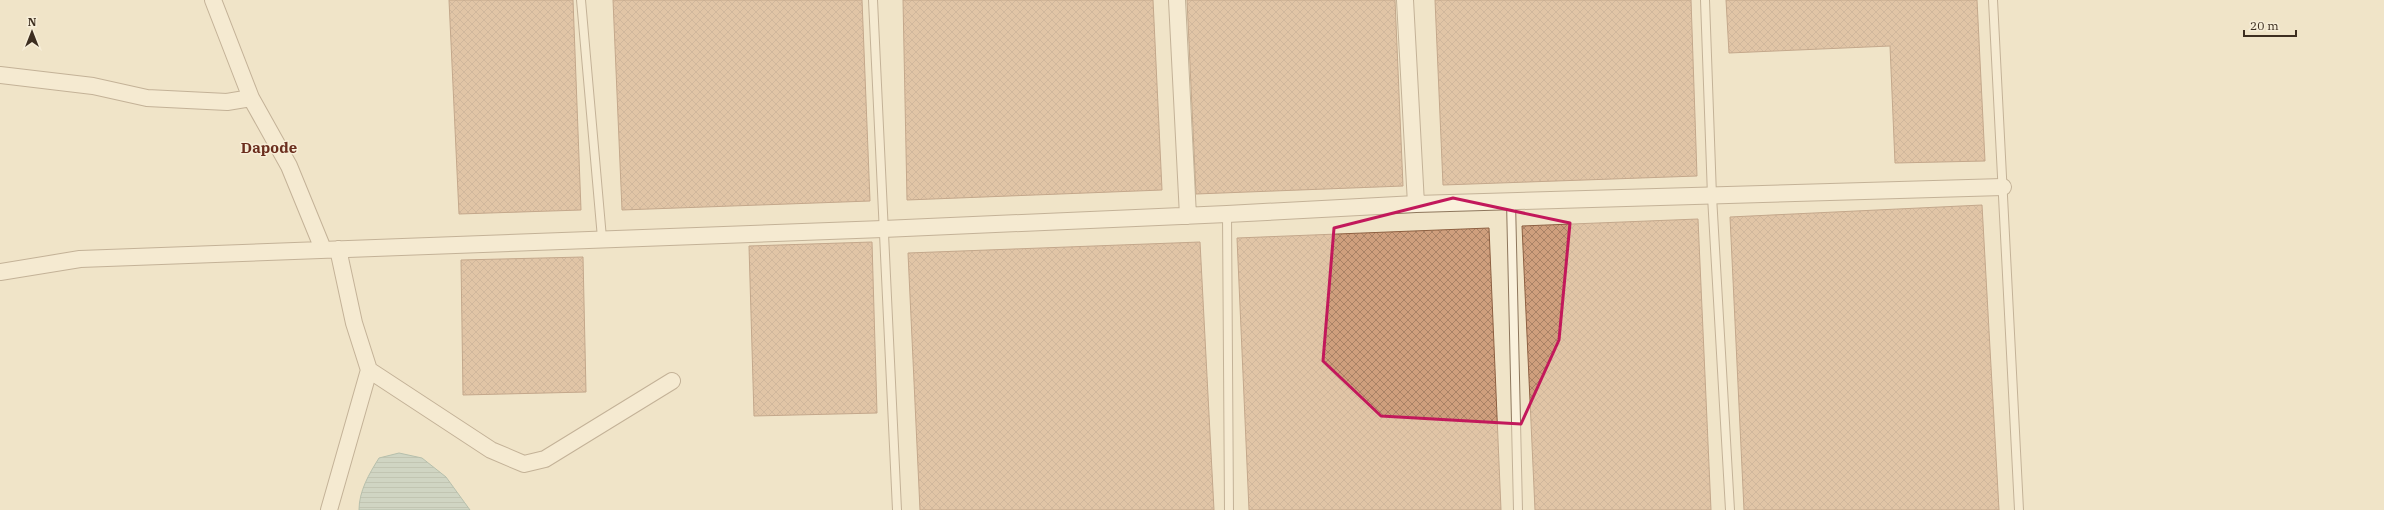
<svg xmlns="http://www.w3.org/2000/svg" width="2384" height="510" viewBox="0 0 2384 510" font-family="'IBM Plex Serif',serif">
<style>
.water{fill:url(#water-rules);stroke:#6f938a}
.building{fill:url(#building-cross-hatch);stroke:#8d5f41}
.lines{fill:none;stroke-linecap:round;stroke-linejoin:round}
.service-casing{stroke:#8d765c;stroke-width:10}
.minor-casing{stroke:#8d765c;stroke-width:18}
.service{stroke:#faf1dc;stroke-width:8}
.minor{stroke:#faf1dc;stroke-width:16}
.marked{fill:none;stroke:#c2185b;stroke-width:3;stroke-linejoin:round}
.labels{text-anchor:middle;dominant-baseline:central;stroke-width:3;stroke-linejoin:round;paint-order:stroke}
.quarter-label{font-size:15px;font-weight:bold;fill:#6b2e1e;stroke:#f7eed8}
</style>
<defs>
<pattern id="water-rules" width="6" height="5" patternUnits="userSpaceOnUse"><rect width="6" height="5" fill="#a9c4bc"/><path d="M0 2.5h6" fill="none" stroke="#8ba098"/></pattern>
<pattern id="building-cross-hatch" width="8" height="8" patternUnits="userSpaceOnUse"><rect width="8" height="8" fill="#cf9f7d"/><path d="M0 0l8 8M0 8l8-8" fill="none" stroke="#a98266"/></pattern>
</defs>
<rect width="100%" height="100%" fill="#f0e4c8"/>
<path class="water" d="M399,453L422,458L446,477L470,510H359C359,491 369,474 379,458Z"/>
<path class="building" d="M449,0H573L581,210L459,214Z
M613,0H862L870,201L622,210Z
M903,0H1153L1162,190L907,200Z
M1187,0H1395L1403,186L1196,194Z
M1435,0H1691L1697,176L1443,185Z
M1726,0H1977L1985,161L1895,163L1890,46L1729,53Z
M1982,205L1999,510H1744L1730,217Z
M1698,219L1711,510H1535L1522,226Z
M1489,228L1501,510H1249L1237,238Z
M872,242L877,413L754,416L749,246Z
M1200,242L1214,510H920L908,253Z
M583,257L586,392L463,395L461,260Z"/>
<g class="lines">
<defs>
<path id="service" d="M581,0L602,238
M873,0L897,510
M1705,0L1712,196L1730,510
M1993,0L2019,510
M1511,201L1518,510
M1227,214L1229,510"/>
<path id="minor" d="M213,0L251,98L289,166L323,249
M1177,0L1188,216
M1405,0L1416,204
M0,75L93,86L147,98L227,102L251,98
M338,249L354,323L369,370L491,450L524,464L545,459L672,381
M0,272L80,259L883,229L1227,214L1416,204L2003,187
M329,510L369,370"/>
</defs>
<use href="#service" class="service-casing"/>
<use href="#minor" class="minor-casing"/>
<use href="#service" class="service"/>
<use href="#minor" class="minor"/>
</g>
<path d="M0 0H2384V510H0ZM1453,198L1570,223L1559,340L1521,424L1381,416L1323,361L1334,228Z" fill="#f0e4c8" fill-opacity=".55" fill-rule="evenodd"/>
<path class="marked" d="M1453,198L1570,223L1559,340L1521,424L1381,416L1323,361L1334,228Z"/>
<g class="labels">
<g class="quarter-label">
<text x="269" y="147">Dapode</text>
</g>
</g>
<g transform="translate(32 32)" stroke="#f7eed8" stroke-width="3" paint-order="stroke">
<path d="M0-3L7 15L0 10L-7 15Z" fill="#3d2e20"/>
<text y="-6" font-size="11" font-weight="bold" text-anchor="middle" fill="#3d2e20">N</text>
</g>
<path d="M2244 30v6h52v-6" fill="none" stroke="#3d2e20" stroke-width="2"/>
<text x="2250" y="30" font-size="12" fill="#3d2e20" stroke="#f7eed8" stroke-width="3" paint-order="stroke">20 m</text>
</svg>
